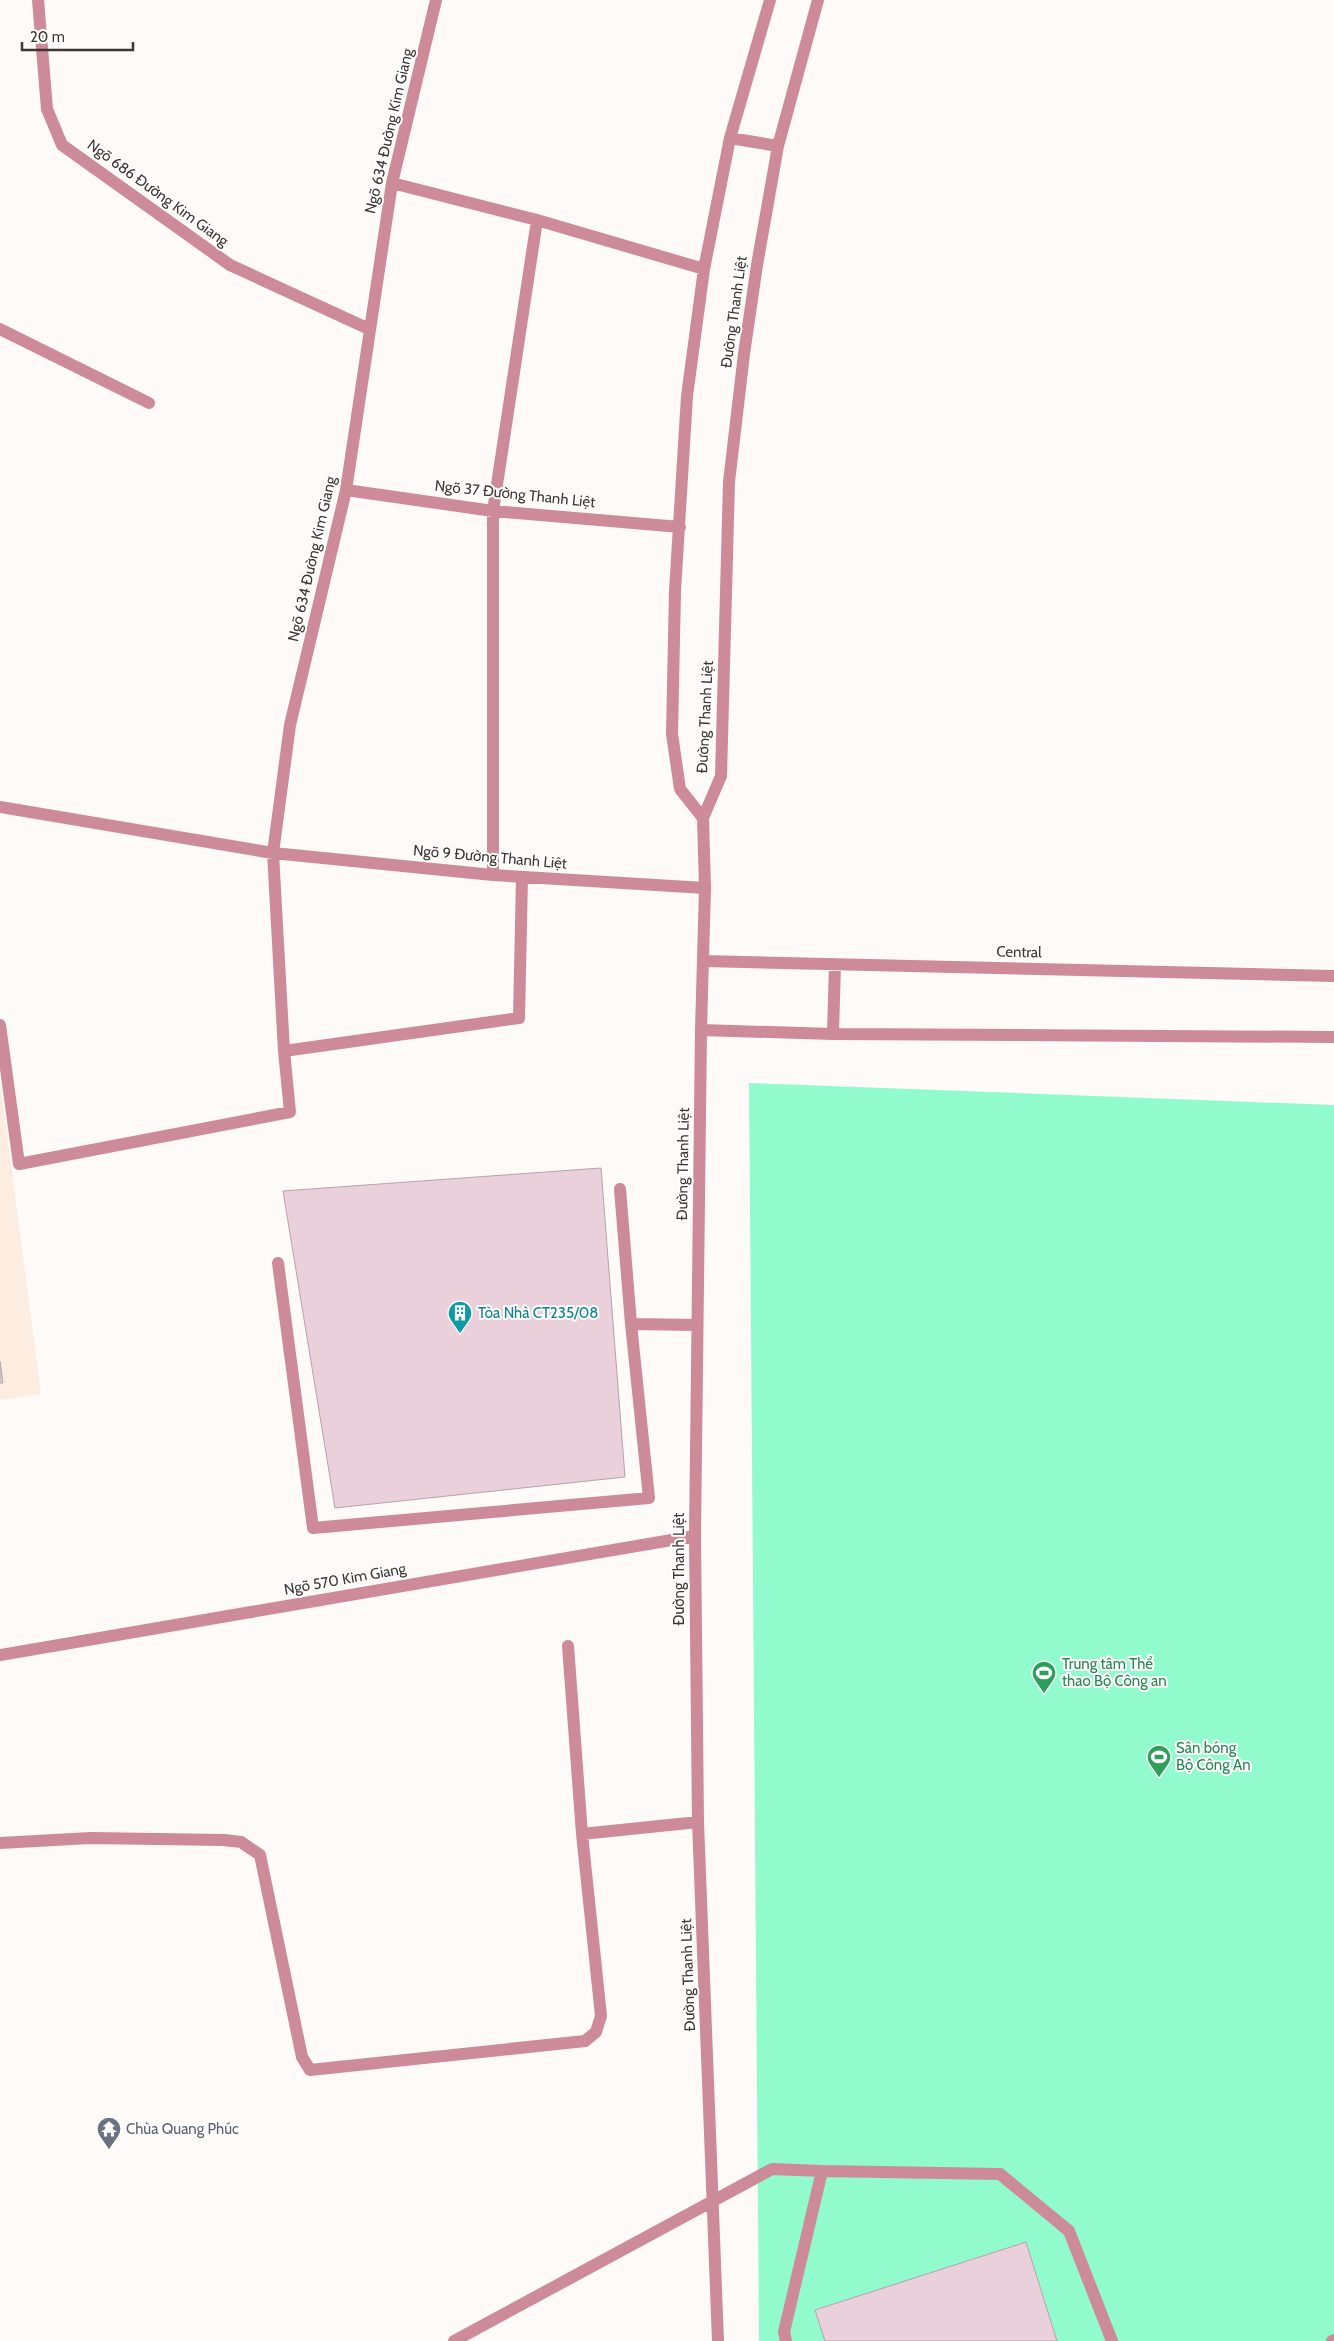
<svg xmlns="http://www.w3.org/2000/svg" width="1334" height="2341" viewBox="0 0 1334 2341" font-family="Cabin,sans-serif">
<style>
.built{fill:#fdede0}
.green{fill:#92fbce}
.building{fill:#e9d0db;stroke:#b8a1ab}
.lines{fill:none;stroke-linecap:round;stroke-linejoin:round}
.minor{stroke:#cd8a99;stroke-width:12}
.labels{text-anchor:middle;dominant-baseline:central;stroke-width:4;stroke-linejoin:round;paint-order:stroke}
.street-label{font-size:15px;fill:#3e3630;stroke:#fff}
.culture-label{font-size:15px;fill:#0d838f;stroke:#fff;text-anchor:start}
.leisure-label{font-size:15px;fill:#27864d;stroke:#fff;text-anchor:start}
.worship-label{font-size:15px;fill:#5b616d;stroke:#fff;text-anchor:start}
</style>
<rect width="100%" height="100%" fill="#fefaf7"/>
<path class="built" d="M0,1081L41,1394L0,1400Z"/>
<path class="green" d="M749,1083L1334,1105V2341H759Z"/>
<path class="building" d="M601,1168L625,1477L335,1508L283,1191Z
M0,1361L3,1383H0Z
M1026,2242L1057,2341H825L815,2310Z"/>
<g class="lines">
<path class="minor" d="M38,0L47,109L62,145L230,265L369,329
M730,138L778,146
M392,183L537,220L704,269
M0,329L149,403
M346,490L493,511L680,527
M0,807L273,853L493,875L705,888
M703,818L680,789L672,734L675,591L687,396L704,269L730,138L770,0
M493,875V511L537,220
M704,961L1334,976
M0,1025L19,1164L290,1112L284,1051L273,853L290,725L346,490L392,183L436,0
M701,1030L833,1034L1334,1037
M833,1034L835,964
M284,1051L519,1018L522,877
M620,1189L631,1324
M278,1263L313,1528L649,1498L631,1324L697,1325
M0,1655L695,1536
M582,1834L698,1822
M0,1843L90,1838L224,1840L241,1842L260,1855L302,2057L310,2070L585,2041L596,2032L601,2016L582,1834L568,1646
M822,2171L1000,2174L1069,2231L1112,2341
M454,2341L772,2169L822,2171L784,2332L786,2341
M718,2341L698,1822L695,1536L701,1030L705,888L703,818L721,776L729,482L744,354L757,265L778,146L818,0
M1332,2341L1334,2340"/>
</g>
<defs>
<symbol id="building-pin" viewBox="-11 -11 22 30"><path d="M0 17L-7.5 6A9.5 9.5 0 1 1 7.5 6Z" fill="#0f9aa8" stroke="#fff"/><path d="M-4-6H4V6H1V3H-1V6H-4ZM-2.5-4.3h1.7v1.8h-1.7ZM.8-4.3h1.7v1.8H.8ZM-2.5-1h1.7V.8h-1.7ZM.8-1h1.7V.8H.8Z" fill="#fff"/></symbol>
<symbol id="stadium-pin" viewBox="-11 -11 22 30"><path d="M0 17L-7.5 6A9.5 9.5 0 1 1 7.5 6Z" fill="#2e9e5b" stroke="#fff"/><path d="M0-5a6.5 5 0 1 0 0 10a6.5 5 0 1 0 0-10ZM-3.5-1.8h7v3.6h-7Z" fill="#fff"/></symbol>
<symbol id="temple-pin" viewBox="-11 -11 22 30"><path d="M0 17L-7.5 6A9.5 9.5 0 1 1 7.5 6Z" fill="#6b7280" stroke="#fff"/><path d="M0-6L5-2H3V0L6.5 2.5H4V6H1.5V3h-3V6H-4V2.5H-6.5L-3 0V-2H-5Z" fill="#fff"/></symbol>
</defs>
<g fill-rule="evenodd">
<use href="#building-pin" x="446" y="1299" width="28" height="38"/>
<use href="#stadium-pin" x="1030" y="1659" width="28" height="38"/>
<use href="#stadium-pin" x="1145" y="1743" width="28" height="38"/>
<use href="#temple-pin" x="95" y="2115" width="28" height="38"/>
</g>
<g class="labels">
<g class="street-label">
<text transform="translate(389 131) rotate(-77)">Ngõ 634 Đường Kim Giang</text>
<text transform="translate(158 193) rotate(36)">Ngõ 686 Đường Kim Giang</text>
<text transform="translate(734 312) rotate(-82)">Đường Thanh Liệt</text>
<text transform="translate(515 494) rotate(6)">Ngõ 37 Đường Thanh Liệt</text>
<text transform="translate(312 559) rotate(-77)">Ngõ 634 Đường Kim Giang</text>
<text transform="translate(705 717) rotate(-87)">Đường Thanh Liệt</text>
<text transform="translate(490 857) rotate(5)">Ngõ 9 Đường Thanh Liệt</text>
<text transform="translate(1019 952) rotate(1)">Central</text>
<text transform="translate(683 1164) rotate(-89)">Đường Thanh Liệt</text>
<text transform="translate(679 1569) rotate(-90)">Đường Thanh Liệt</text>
<text transform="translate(345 1579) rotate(-10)">Ngõ 570 Kim Giang</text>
<text transform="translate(688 1975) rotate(-92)">Đường Thanh Liệt</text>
</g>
<g class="culture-label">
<text x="478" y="1313">Tòa Nhà CT235/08</text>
</g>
<g class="leisure-label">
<text x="1062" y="1664">Trung tâm Thể<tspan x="1062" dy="17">thao Bộ Công an</tspan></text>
<text x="1176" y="1748">Sân bóng<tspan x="1176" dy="17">Bộ Công An</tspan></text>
</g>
<g class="worship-label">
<text x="126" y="2129">Chùa Quang Phúc</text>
</g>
</g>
<path d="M22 42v8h111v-8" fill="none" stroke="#3e3630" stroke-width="2.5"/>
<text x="30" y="42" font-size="15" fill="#3e3630" stroke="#ffffff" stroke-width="4" paint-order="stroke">20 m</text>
</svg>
